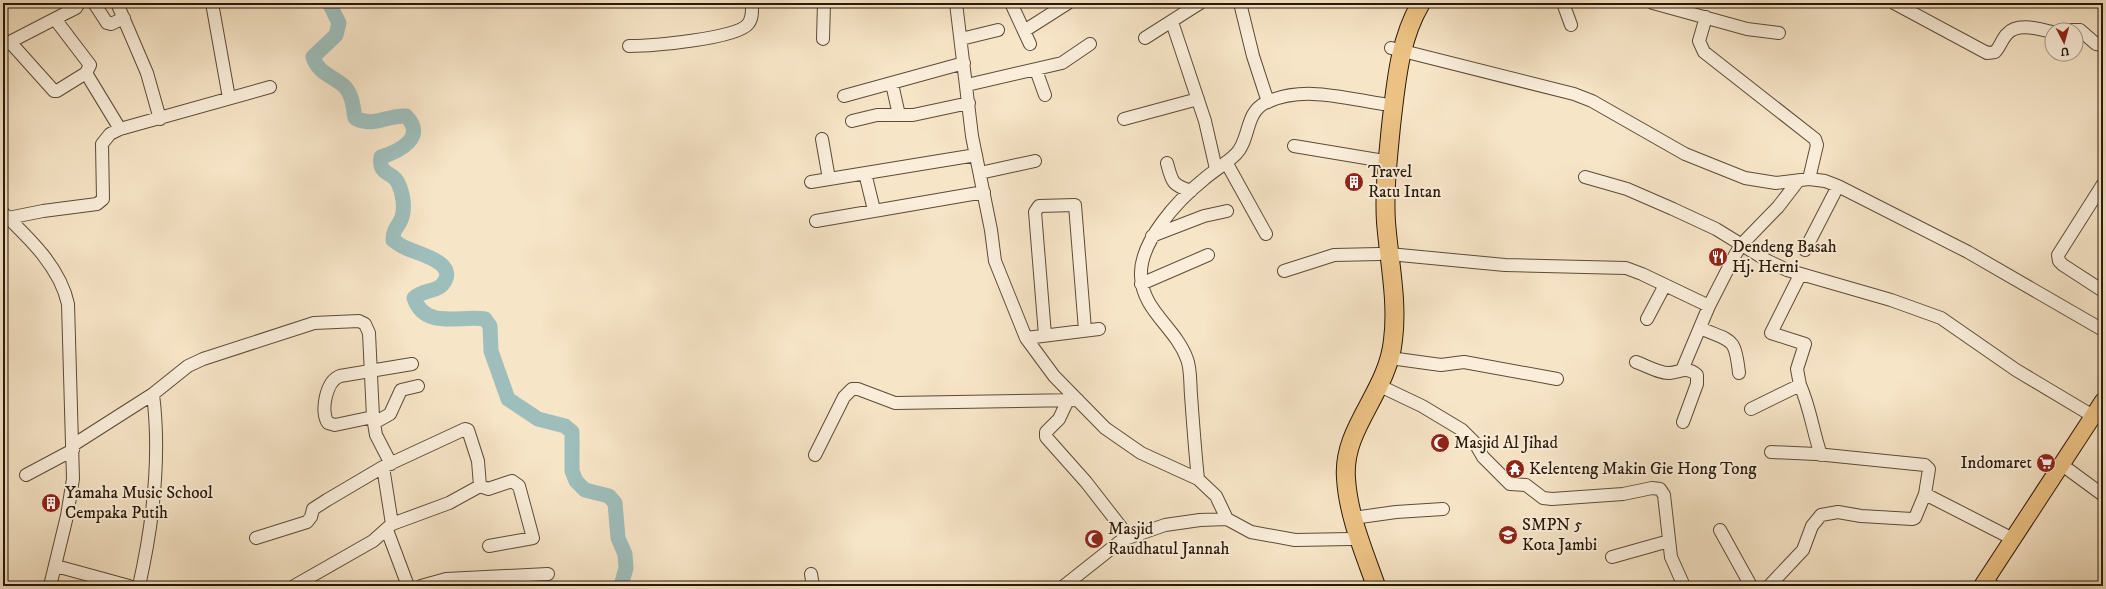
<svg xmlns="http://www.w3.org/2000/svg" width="2106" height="589" viewBox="0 0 2106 589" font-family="'IM FELL DW Pica',serif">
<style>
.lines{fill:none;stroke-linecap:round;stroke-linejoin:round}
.river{stroke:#9ebebb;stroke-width:15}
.minor-casing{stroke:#5c4b38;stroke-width:14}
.major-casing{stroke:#291808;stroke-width:18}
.highway-casing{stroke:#291808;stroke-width:20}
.minor{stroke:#faeedb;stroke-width:12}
.major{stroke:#ecc284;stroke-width:16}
.highway{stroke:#ecc284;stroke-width:18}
.labels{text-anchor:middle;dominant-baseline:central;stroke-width:4;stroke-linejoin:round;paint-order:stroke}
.poi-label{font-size:17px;fill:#291808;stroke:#faeedb;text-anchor:start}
</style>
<rect width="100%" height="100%" fill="#f7e5c7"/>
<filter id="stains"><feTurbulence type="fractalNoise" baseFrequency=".005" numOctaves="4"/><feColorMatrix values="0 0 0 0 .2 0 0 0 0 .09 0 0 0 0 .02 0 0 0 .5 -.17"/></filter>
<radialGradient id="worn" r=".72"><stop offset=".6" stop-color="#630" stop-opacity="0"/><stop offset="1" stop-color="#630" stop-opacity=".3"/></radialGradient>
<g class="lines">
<path class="river" d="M331,3V7L339,23L336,35L313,57C318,74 334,76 345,87C353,96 353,107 355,118C374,128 386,115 406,116C427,137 400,151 381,157C378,176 393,171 398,183C403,193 405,207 402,217C399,227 393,227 393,240C397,243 401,246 406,248C418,254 461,263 442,285C435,292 422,290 414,298C425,330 460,315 485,319L490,326L491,351L508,399L538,419L565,426L572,432V471L576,481L585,490L609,496L615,503L618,538L625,554L626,568L621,586"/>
<defs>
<path id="minor" d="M94,3L107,23L111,24L124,18
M117,3L147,73L160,119
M212,3L229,98
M956,3L972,136L991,230L995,261L1026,338L1054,376L1105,428L1141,453L1198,479L1216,496L1227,519
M1011,3L1030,44
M1240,3L1253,56L1268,102
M1563,3L1571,25
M1653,3L1747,29L1779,33
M1894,3L1987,53L1995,52C2000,47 2002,39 2007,34C2017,22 2039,29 2052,32
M1706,17L1699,41L1704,52L1815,139L1817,145L1809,179
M55,19L90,65L86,73L120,129
M1172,22L1205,121L1216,169
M2068,30H2080L2096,44L2103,45
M1024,31L1068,3
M1145,38L1200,3
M823,39L824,3
M961,39L998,30
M10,42L54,91H57L86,73
M4,45L68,12L76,8L79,3
M629,46C650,46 736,39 748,24C753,18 752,10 752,3
M1391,48L1574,94L1592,101L1685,154L1745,178L1776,183L1809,179L1825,181L1838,186L1968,252L2103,330
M1036,70L1045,95
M892,84L899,115
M967,85L1062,63L1090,44
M844,96L964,63
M1124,119L1198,99
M852,121L877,115H913L969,103
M822,139L829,179
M1294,146L1378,160
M1226,162L1266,234
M1167,163C1172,182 1172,185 1191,191
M865,173L874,210
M980,173L1035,161
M1585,177L1627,189L1673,209L1716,229L1768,261L1787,270L1891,300L1941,318L2016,370L2093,416
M811,182L976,155
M2103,184L2058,255L2059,261L2063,265L2103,291
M3,213C29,238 60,267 68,304L73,479L67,516L50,586
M8,218L43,211L97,204L103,199L102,144L110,134L120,129L270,87
M816,221L984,192
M1152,236L1204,216L1227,211
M1805,250L1838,186
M1389,254L1505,265L1626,268L1642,274L1709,306
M1284,271L1334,255L1379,254
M1141,284L1208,255
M1647,319L1665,285
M1700,328C1732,342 1735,336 1739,373
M1045,335L1035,212L1039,206L1075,205L1085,330
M1026,338L1099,329
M1390,358L1441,365L1464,362L1557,379
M1636,362C1645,365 1660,374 1670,373C1680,372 1688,366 1697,375V384L1683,422
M1682,370L1709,306L1735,255L1742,244L1778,207L1798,181
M1800,385C1810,407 1813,432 1821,455
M1380,386L1422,406L1462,430L1475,443L1483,457L1510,484L1526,485L1543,498L1552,499L1623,494L1652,488L1660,489L1664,495L1671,557L1684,586
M1068,400L1059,419L1046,432V437L1086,482L1128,536
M1751,409L1800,385L1797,369L1805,344L1771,333L1800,275
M373,417L335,425L328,423C320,412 326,381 340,376L412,364
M374,423L390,414L401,390L418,386
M73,445L153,394L188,366L203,359L314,323L359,321L365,324L369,333L373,417L376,435L391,464
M1771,452L1816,454L1925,465L1929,469L1925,494
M815,455L844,397L852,389H858L895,403L1078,400
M383,467L392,524
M2069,470L2103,495
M26,475L73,450
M1198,479C1195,451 1193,423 1191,395C1190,384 1191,369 1187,359C1176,328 1142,310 1141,276C1139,242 1178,200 1203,180C1213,171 1226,164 1236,154C1250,140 1245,113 1265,103C1302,85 1344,98 1383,104
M480,486L488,489L512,481L519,486L533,538L489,546
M1353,518L1396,512L1443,509
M387,530L408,586
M1720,530L1751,586
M256,538L307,522L311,517L313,509L327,500L383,467L465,429L468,430L478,461L480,486L449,503L392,524L373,541L294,586
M1612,557L1669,541
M56,566L129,586
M811,574L813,586
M139,586C153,524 161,458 153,394
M421,586L446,579L548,574
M1064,586L1122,540L1165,525L1200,520L1227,519L1251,532L1295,540L1351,539
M1769,586L1803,550L1812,526L1821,515L1838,512L1861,516L1912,519L1915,518L1925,494L2013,539
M1993,586H1994"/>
<path id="major" d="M1982,586L2103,401"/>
<path id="highway" d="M1376,586C1364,552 1348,515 1346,478C1342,428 1388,392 1393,340C1398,301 1389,261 1386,222C1384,190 1388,158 1391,126C1396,84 1399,40 1421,3"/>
</defs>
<use href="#minor" class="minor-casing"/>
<use href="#major" class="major-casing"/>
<use href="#highway" class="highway-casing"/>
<use href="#minor" class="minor"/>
<use href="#major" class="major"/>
<use href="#highway" class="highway"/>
</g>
<defs>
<symbol id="building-disc" viewBox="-11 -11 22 22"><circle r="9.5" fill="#8f2418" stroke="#faeedb"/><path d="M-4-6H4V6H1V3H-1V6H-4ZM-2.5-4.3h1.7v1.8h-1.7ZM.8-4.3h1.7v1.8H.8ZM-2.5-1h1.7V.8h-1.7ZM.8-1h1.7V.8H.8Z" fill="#fff"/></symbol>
<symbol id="restaurant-disc" viewBox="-11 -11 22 22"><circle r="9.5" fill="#8f2418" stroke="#faeedb"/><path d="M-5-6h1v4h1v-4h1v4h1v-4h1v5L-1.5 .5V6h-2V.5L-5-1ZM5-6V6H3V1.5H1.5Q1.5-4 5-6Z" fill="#fff"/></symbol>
<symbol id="mosque-disc" viewBox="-11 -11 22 22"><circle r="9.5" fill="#8f2418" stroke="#faeedb"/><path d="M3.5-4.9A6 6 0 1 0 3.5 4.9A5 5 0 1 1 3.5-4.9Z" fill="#fff"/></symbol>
<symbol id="supermarket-disc" viewBox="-11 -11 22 22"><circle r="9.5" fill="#8f2418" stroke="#faeedb"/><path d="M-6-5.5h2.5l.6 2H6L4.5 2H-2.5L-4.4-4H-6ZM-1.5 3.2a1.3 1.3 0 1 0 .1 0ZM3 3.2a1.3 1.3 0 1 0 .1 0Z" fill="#fff"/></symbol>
<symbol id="temple-disc" viewBox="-11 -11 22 22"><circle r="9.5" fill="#8f2418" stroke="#faeedb"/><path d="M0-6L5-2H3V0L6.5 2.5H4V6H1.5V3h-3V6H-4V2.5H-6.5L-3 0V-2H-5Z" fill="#fff"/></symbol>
<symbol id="school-disc" viewBox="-11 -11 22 22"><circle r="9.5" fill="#8f2418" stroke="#faeedb"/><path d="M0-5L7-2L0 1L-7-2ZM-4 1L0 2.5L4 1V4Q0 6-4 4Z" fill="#fff"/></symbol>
</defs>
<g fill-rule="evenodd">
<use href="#building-disc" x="1343" y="171" width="22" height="22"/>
<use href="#restaurant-disc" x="1707" y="246" width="22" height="22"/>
<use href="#mosque-disc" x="1429" y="432" width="22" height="22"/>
<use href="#supermarket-disc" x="2035" y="452" width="22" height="22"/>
<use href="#temple-disc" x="1504" y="458" width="22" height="22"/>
<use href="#building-disc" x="40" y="492" width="22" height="22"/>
<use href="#school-disc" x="1497" y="524" width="22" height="22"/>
<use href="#mosque-disc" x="1083" y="528" width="22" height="22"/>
</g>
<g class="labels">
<g class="poi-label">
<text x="1368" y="172">Travel<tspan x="1368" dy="20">Ratu Intan</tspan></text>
<text x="1732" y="247">Dendeng Basah<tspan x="1732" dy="20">Hj. Herni</tspan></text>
<text x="1454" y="443">Masjid Al Jihad</text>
<text x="2032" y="463" text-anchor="end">Indomaret</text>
<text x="1529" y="469">Kelenteng Makin Gie Hong Tong</text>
<text x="65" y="493">Yamaha Music School<tspan x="65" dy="20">Cempaka Putih</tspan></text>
<text x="1522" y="525">SMPN 5<tspan x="1522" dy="20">Kota Jambi</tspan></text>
<text x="1108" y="529">Masjid<tspan x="1108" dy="20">Raudhatul Jannah</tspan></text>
</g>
</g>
<rect width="2106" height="589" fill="none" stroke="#f7e5c7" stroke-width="16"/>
<rect x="4" y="4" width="2098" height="581" fill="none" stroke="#291808" stroke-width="2"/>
<rect x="8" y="8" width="2090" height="573" fill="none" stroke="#291808"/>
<g transform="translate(2064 42) rotate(174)"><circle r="19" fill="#faeedb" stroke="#a69887"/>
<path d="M0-3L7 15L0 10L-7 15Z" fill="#8f2418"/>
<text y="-6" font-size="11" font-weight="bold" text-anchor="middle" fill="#291808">U</text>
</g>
<rect width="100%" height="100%" filter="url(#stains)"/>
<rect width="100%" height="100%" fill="url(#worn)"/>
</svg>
